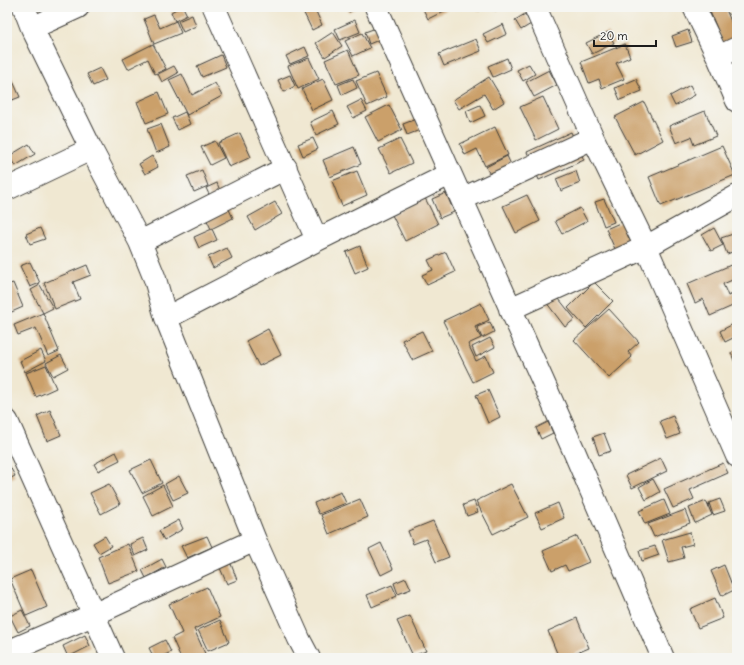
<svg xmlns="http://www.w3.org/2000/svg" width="744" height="665" viewBox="0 0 744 665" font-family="Delius,sans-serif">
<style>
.building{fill:#cba06a}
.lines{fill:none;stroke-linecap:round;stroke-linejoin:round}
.minor-casing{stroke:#3c3b37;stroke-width:24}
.minor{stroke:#fff;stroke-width:22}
</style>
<rect width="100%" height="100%" fill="#f6f6f2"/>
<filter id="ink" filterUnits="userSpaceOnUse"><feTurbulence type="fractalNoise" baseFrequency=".025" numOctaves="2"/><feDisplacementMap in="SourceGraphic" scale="8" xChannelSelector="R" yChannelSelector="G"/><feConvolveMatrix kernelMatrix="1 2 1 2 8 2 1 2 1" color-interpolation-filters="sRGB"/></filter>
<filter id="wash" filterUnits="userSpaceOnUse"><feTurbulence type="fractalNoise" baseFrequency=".012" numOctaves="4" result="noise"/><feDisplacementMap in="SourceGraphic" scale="16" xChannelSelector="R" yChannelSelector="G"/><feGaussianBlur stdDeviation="0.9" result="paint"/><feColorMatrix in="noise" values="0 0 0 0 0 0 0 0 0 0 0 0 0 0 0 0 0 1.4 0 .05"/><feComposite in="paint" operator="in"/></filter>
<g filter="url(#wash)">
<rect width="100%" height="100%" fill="#f0e8d2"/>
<g id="blocks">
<path class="building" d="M180,7H183L187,15L175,21L171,12Z
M301,7H314L322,25L312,30Z
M316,7H328L319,12Z
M347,7H359L349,12Z
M428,7H452L428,19L423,9Z
M476,7H486L479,11Z
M493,7H503L495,11Z
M708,7H725L737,36V46L726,50Z
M731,7H737V16Z
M525,14L531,24L521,30L515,20Z
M154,15L160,28L176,21L181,33L154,44L144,19Z
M192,15L196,26L183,32L178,21Z
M355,20L360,32L340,40L335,29Z
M503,24L507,34L488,43L483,34Z
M376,28L381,39L369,44L365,32Z
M688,30L692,42L676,47L672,36Z
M333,32L342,46L325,57L316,43Z
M608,32L614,43L592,54L586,43Z
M362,33L370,48L353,56L345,41Z
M476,39L481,51L444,66L439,54Z
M153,44L166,69L155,74L148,59L128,69L123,59Z
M625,44L630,57L616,63L624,79L602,88L599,79L589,83L581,62Z
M305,47L309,56L290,64L286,56Z
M348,50L359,75L336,84L325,60Z
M221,55L226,67L202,77L197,66Z
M309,58L319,79L298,89L288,66Z
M507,58L511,69L493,77L488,66Z
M529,64L535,74L523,81L517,70Z
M174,66L178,73L162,82L158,74Z
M100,68L106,80L93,86L87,74Z
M549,70L557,85L534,97L526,82Z
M7,72H9L20,97L7,102Z
M376,73L387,97L367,106L356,81Z
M182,74L192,95L215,83L222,96L187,115L169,80Z
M290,75L295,86L284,92L278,80Z
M489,77L504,102L493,109L484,94L459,109L453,100Z
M323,79L333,100L312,110L302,89Z
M353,79L357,88L342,95L338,85Z
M636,79L642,91L620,100L615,88Z
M690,85L695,95L675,106L670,96Z
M159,92L168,114L146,123L137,102Z
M543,97L558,129L536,140L520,107Z
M361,100L367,111L353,118L347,107Z
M644,102L663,140L635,155L615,117Z
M389,105L402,130L378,142L365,117Z
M480,105L485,116L470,123L466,111Z
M333,111L339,124L316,135L310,122Z
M705,111L716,136L694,145L691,137L676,143L669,126Z
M185,112L190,124L178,130L172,118Z
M416,119L420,130L407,135L403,124Z
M161,124L170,147L156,153L147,129Z
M495,127L508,155L485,166L477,149L465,155L460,144Z
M571,132L584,160L539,180L527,152Z
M240,133L251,157L229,167L218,143Z
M313,138L318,149L303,156L298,144Z
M400,139L412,163L391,173L379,149Z
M215,141L224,158L210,165L201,147Z
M29,144L35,154L15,166L9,156Z
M722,146L735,175L661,206L649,177Z
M354,147L361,164L330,177L323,160Z
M152,156L158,167L145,174L139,164Z
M507,156L520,184L500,194L486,167Z
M202,170L208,186L194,192L187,176Z
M357,171L367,195L342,206L332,181Z
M576,171L580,183L561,191L556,179Z
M217,183L224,201L214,205L206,188Z
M446,193L454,212L440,218L432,199Z
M527,195L540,221L516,233L503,206Z
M425,198L438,224L405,241L392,215Z
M604,199L614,222L604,226L595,202Z
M275,202L282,214L255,230L248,217Z
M227,205L233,218L211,229L205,216Z
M580,208L587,221L562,234L555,221Z
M622,222L631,242L615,249L606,229Z
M40,228L45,239L30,244L26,234Z
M714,228L723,245L711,251L702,235Z
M212,229L217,240L199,248L194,237Z
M733,234L737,244V250L727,254L721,238Z
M360,246L368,267L355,273L346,252Z
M227,248L232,258L213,268L208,257Z
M446,252L455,272L427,285L422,275L433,270L428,260Z
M30,262L40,283L30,287L20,266Z
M733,264L737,273V278L723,284L728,296L737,292V304L710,316L703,299L695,303L687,284Z
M87,265L91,275L73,282L80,299L55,309L44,283Z
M594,282L613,301L586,328L568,308Z
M13,283L23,307L7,314V285Z
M40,285L53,308L43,313L31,290Z
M555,294L575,319L565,327L546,302Z
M481,303L489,320L475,327L481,338L468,344L476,361L486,356L493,372L473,382L443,321Z
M609,309L639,342L628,352L632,357L609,378L574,340Z
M43,313L59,351L48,356L36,328L18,335L14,325Z
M490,322L494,332L482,338L477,327Z
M737,322V336L725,342L720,331Z
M268,329L281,355L259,366L246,341Z
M422,331L432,351L412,360L402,340Z
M490,338L495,347L476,357L472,347Z
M41,350L46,361L25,372L20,361Z
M737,350V363H735L731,353Z
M61,355L68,368L53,376L46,363Z
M46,365L56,388L36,397L26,373Z
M488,390L500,417L488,423L476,395Z
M50,410L61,435L47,441L37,416Z
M673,416L680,434L667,439L660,421Z
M548,422L553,433L541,439L536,428Z
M604,433L611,451L599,455L593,437Z
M116,452L120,460L98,471L94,464Z
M661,458L667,471L632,488L626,475Z
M151,460L162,483L142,493L130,470Z
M723,463L728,473L690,490L694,499L673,508L664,489Z
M9,465L15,476L7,480V466Z
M179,476L188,493L173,500L165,484Z
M653,479L660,492L646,500L639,487Z
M109,484L120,504L101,514L90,493Z
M511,484L528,517L493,534L476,501Z
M163,485L173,506L153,516L143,496Z
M341,492L346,503L319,514L314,503Z
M360,499L368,517L329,534L321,515Z
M720,499L725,511L713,515L709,503Z
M664,500L670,514L645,524L639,511Z
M474,501L478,512L467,516L463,505Z
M706,501L712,515L695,523L689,508Z
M558,503L564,518L542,528L535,513Z
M685,510L690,523L654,537L648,524Z
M179,520L183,529L164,540L159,531Z
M433,521L449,557L436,562L426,539L413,544L408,531Z
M690,532L693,544L681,547L684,558L669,562L662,540Z
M105,536L111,546L99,553L93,543Z
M207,536L212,547L187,558L181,546Z
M577,536L589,562L568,571L565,565L552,571L543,551Z
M143,538L148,550L135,556L130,544Z
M381,543L393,569L381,575L369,549Z
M128,544L139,571L108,583L98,557Z
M655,546L659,555L642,561L639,551Z
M162,559L166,567L146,578L142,570Z
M231,564L237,580L227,584L220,568Z
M724,565L734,590L722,596L711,571Z
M31,570L47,607L26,616L10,579Z
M406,578L411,589L398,594L394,583Z
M392,585L397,596L372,607L367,595Z
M207,587L220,617L194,629L207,658H181L172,638L182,633L169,604Z
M715,598L723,618L698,628L690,609Z
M22,610L30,626L18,632L10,616Z
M410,616L426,651L413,656L397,621Z
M577,618L589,648L565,658H559L548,631Z
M220,620L229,642L208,651L198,630Z
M85,635L90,646L68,657L63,646Z
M165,640L171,652L159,658H154L149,648Z"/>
</g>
</g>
<g filter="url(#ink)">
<use href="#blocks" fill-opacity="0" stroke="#3c3b37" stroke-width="1"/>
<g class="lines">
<defs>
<path id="minor" d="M24,7L32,28L91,149L140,242L155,279L166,318L255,540L299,639L309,658
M214,7L317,240
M376,7L574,451L663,658
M535,7L593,138L646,247L737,456
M694,7L718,57L737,101
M32,28L78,7
M718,57L737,48
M7,189L91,149
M462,199L593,138
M140,242L286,168
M510,309L646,247L737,196
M166,318L317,240L450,174
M7,421L113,658
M7,652L93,615L255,540"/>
</defs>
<use href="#minor" class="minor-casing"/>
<use href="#minor" class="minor"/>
</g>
</g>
<rect width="744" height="665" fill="none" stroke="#f6f6f2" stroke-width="24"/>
<path d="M594 40v6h62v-6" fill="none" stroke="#1c1c1c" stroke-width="2"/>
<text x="600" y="40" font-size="12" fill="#1c1c1c" stroke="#f6f6f2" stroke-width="3" paint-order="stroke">20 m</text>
</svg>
